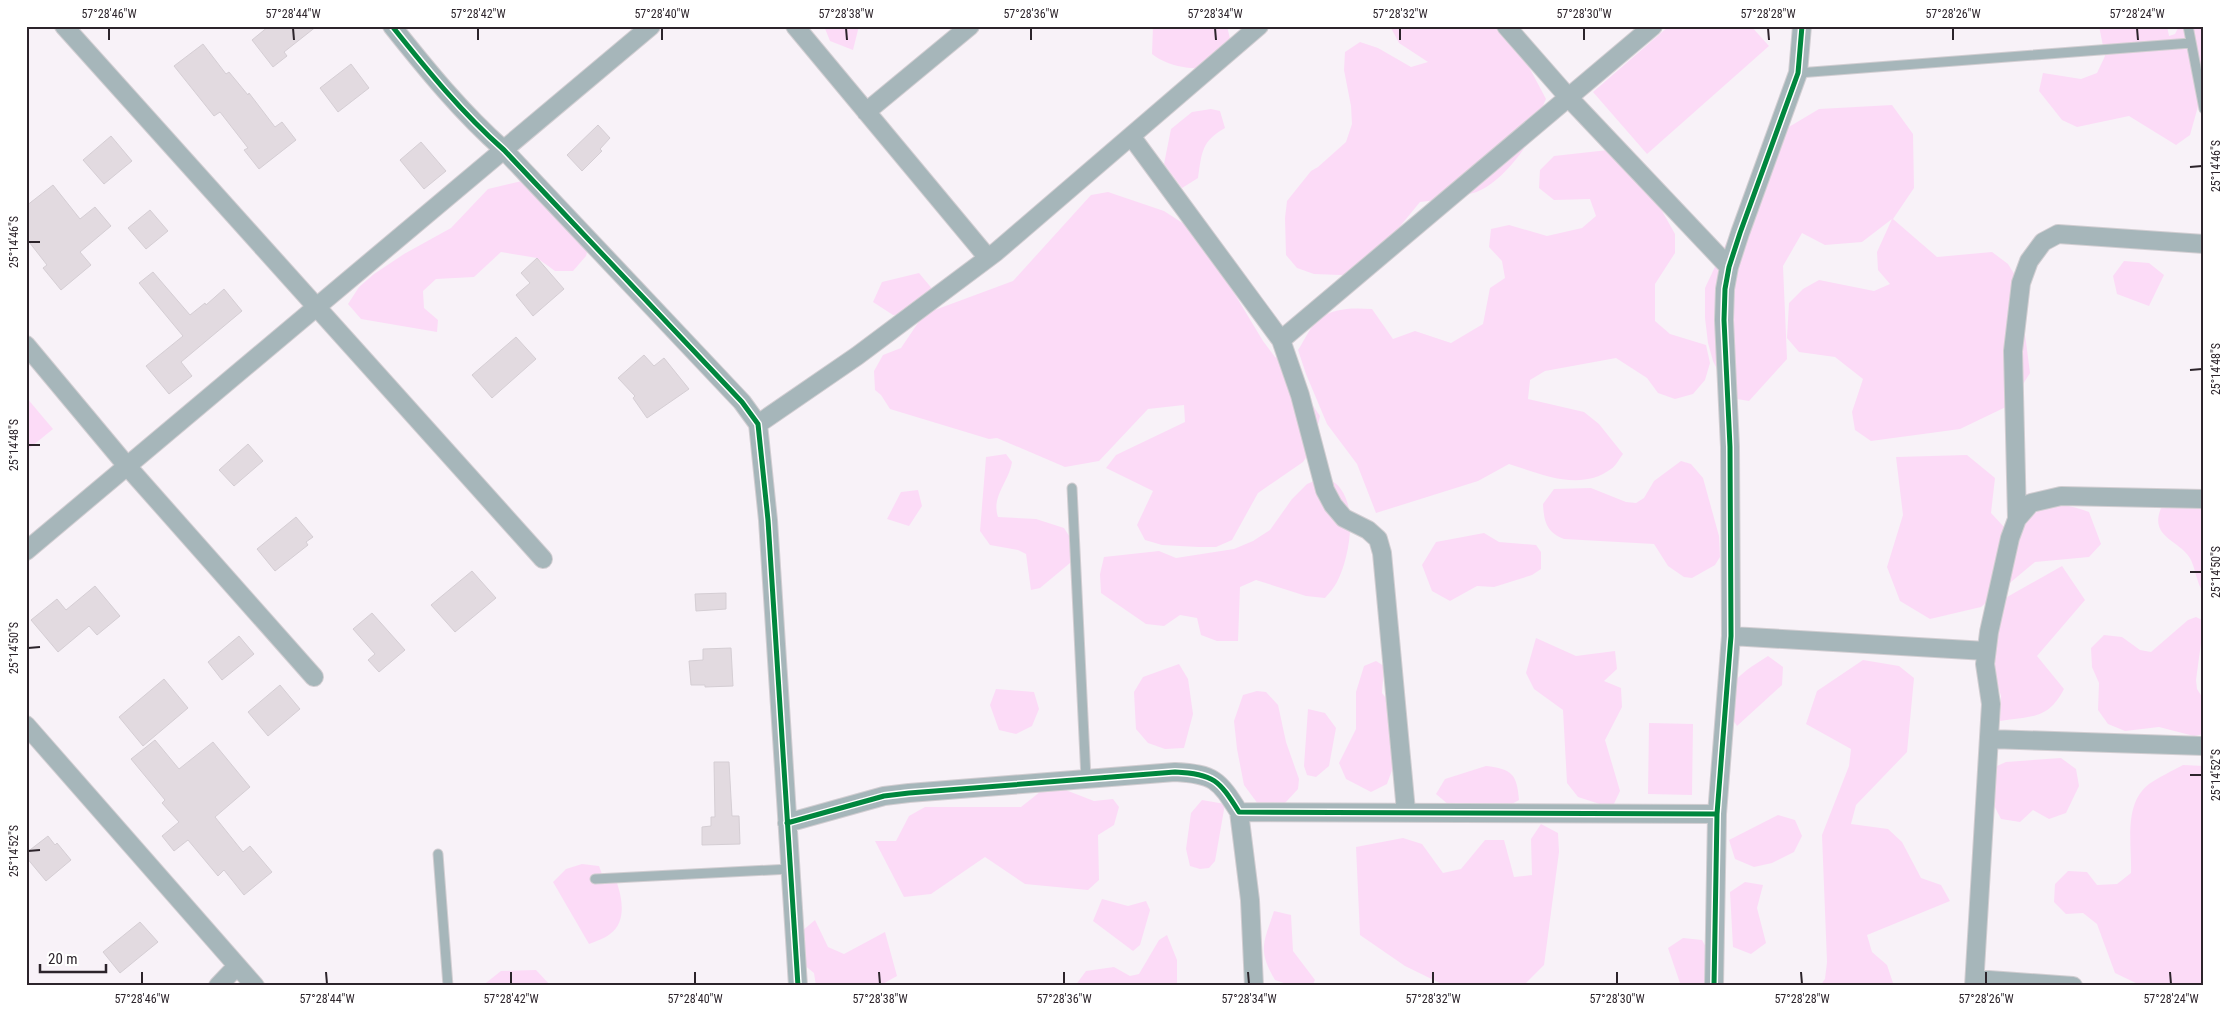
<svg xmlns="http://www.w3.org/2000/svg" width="2230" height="1012" viewBox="0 0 2230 1012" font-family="'Roboto Condensed',sans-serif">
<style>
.green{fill:#fcdbf7}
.building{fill:#e2dae0;stroke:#d5ced4}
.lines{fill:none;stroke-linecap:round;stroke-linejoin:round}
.service-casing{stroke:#d2ced2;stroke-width:11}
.minor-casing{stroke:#d2ced2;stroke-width:20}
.service{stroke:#a6b6ba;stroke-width:9}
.minor{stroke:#a6b6ba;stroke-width:18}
.cycleway-casing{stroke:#fff;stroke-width:8}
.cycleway{stroke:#00873e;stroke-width:5}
.ticks{fill:none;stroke:#2c242b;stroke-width:2}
.neatline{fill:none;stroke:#2c242b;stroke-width:2}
.ticks-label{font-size:12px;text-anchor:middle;fill:#2c242b}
</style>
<rect width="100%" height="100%" fill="#f8f2f8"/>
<path class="green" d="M824,26H859L853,50L830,41Z
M1153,26H1227L1231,43L1215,69C1193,69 1170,68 1152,54Z
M1390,26H1499L1520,50L1546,99C1541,109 1540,118 1536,128C1525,151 1498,186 1473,193C1456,198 1437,200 1420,202L1397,230L1381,264L1367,276L1314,274L1297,268L1286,255L1285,218L1287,201L1311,171L1318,167L1346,142L1352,124L1351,106L1344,70L1345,52L1360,42L1378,48L1411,67L1428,62L1399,43Z
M1669,26H1751L1769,46L1647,154L1593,92Z
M2099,26H2167L2169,36L2175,34L2179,26H2204V85L2190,135L2176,145L2129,116L2077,127L2062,120L2039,91L2043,73L2081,79L2097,73L2105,56Z
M1892,105L1913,134L1914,188L1893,219L1937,257L1992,252L2008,264L2018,280L2030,373L2010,405L1960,429L1871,441L1855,430L1852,412L1863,379L1835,357L1799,352L1787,338L1789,303L1803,289L1819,280L1874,291L1890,284L1878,270L1877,252L1892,219L1862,242L1825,245L1802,233L1783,266L1787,359L1749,401L1731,398L1713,361L1708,343L1705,318V288L1729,237L1753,169L1772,137L1819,109Z
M1211,109L1220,111L1225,128C1201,142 1202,152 1198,178L1182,188L1164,164L1171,129L1192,112Z
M1608,150L1638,168L1675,234V253L1655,284V321L1670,334L1706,345L1710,363L1705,380L1693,394L1675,399L1658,393L1647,378L1616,358L1545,371L1530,380L1528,399L1584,412L1599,424L1623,454C1619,459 1616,466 1611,469C1580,492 1541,474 1509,464L1478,481L1376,513L1357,464L1327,424L1306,374L1298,350C1304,341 1310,327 1318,320C1333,307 1354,308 1372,309L1393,339L1415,331L1451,343L1483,324L1490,288L1505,278L1502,261L1489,247L1491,229L1509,225L1547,236L1582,228L1596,216L1590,199L1554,200L1539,188L1540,170L1554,156Z
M522,181C555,187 576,209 591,238L586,256L573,271H555L537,258L501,252L474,277L436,279L423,291L424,308L438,320L437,332L361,319L348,304L359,287L374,274L404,254L451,228L488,189Z
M1108,192L1164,211L1198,233L1263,341L1275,357L1283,361L1320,416L1313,447L1303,462L1258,493L1232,540L1216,547H1198L1162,545L1145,540L1137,525L1153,491L1106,468L1116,455L1185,422L1184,405L1148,409L1099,461L1065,467L997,438L989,439L890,409L881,395L875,390L874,371L883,355L901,348L924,314L1013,281L1091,195Z
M2124,261L2149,263L2164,275L2149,306L2117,294L2113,276Z
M919,273L934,291L917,314L893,315L873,302L882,282Z
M26,397L53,429L26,451Z
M1006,454L1012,462C1009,482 991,496 998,517L1036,519L1064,528L1073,542L1070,563L1040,588L1031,590L1026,554L1018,550L990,545L980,531L986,457Z
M1967,455L1995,478L1991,513L2004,527C2037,504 2050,498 2089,512L2101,544L2089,557L2035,562L1981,607L1930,619L1900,601L1887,567L1903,515L1896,457Z
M1681,461L1691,464L1703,478L1719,536L1720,557L1715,565L1692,578L1684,577L1668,566L1654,544L1564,539C1546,532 1544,521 1543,504L1554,489L1591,488L1626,502L1636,503L1644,498L1654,481Z
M1324,477C1329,480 1337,483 1340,488C1358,510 1349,559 1337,582C1334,588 1329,593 1325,598L1306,596L1256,580L1240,587L1238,641H1217L1201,635L1197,618L1180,615L1164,626L1146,624L1101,593L1100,574L1104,557L1159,551L1176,558L1234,549L1253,541L1270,530L1292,499L1307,484Z
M918,490L922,506L909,526L887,519L901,492Z
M2204,505V594C2197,584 2196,571 2191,560C2180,539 2147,538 2162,506Z
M1484,533L1499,542L1536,545L1541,552V569L1532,575L1494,587L1477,586L1450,601L1432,591L1422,565L1436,542Z
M2062,566L2085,600L2037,656L2064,689C2048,720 2031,716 2000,721L2001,696L1992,665L2000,601Z
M2196,617L2204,621L2196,680L2197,689L2204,700V734L2194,736L2159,727L2125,731L2108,724L2098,710L2099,683L2092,667L2091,648L2104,635L2122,637L2140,650L2151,652L2188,620Z
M1536,638L1576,656L1615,651L1617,669L1604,681L1621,688L1622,707L1605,740L1620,791L1612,808L1578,797L1567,783L1563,710L1534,689L1526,673Z
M1768,656L1783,667L1782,685L1737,726C1734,721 1728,714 1727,709C1722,682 1750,668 1768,656Z
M1863,660L1899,666L1914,678L1907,752L1856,805L1851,824L1888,829L1902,842L1921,878L1941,885L1950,901L1867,935L1872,952L1887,965L1894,986H1820L1825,979L1827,962L1822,835L1849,766L1851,749L1806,724L1817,691Z
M1376,661L1384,666L1382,693L1405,722L1406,732L1387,784L1371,792L1346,779L1339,763L1356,729V692L1364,666Z
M1179,664L1188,679L1193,714L1184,748L1165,749L1148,743L1136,729L1134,692L1143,677Z
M996,689L1034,692L1039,709L1032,726L1016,734L999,730L990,705Z
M1257,691L1266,692L1278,705L1286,742L1299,779L1298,789L1285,803L1258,804L1244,785L1237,749L1234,721L1243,695Z
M1308,709L1325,713L1336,728L1329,766L1316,777L1307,775L1304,766Z
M1649,723L1693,724L1692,795L1648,794Z
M2061,758L2076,769L2079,786L2066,813L2049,819L2033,810L2020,822L2001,819L1984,786L1990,769L2006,762Z
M2183,765L2204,766V986H2142L2115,973L2097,924L2083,913L2066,914L2054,902L2055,884L2068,871L2087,872L2097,885L2117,884L2131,873C2132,844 2123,804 2149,784C2159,777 2172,771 2183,765Z
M1486,766C1512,769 1517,774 1519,800L1503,809L1449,805L1436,794L1445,779Z
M1050,784L1094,801L1113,799L1119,807L1114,825L1098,835L1099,880L1088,890L1025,884L985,857L931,894L904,897L875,841H896L909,816L925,807H1021Z
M1202,800L1225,804L1215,861L1209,868L1200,869L1190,866L1186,849L1191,813Z
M1778,815L1795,820L1802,836L1794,852L1772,863L1754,867L1735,859L1729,840Z
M1541,824L1558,833L1559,852L1544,965L1523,986H1446L1405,966L1360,935L1356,847L1403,838L1422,844L1443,873L1461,869L1485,840H1504L1514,877L1532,875L1531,839Z
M582,864L599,866L602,874L617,883C622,898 627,922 610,934C604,939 596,941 589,944L553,882L566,869Z
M1745,882L1763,885L1757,908L1766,943L1751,954L1733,947L1730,892Z
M1102,899L1128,906L1146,901L1150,910L1140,945L1133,951L1093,921Z
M1274,911L1291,915L1293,951L1315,980L1312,986H1292L1275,980C1257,950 1264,942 1274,911Z
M815,920L828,947L844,954L885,932L897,976L879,986H816L814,973L793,956L795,937Z
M1167,935L1177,960V986H1075L1086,971L1114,967L1130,976L1139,974L1159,940Z
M1683,938L1702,940L1711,956L1710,986H1681L1668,948Z
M536,970L551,986H482L501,971Z"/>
<path class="building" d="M269,26H317L284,52L287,56L273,67L252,40Z
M203,44L226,74L229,72L248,95L249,93L275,127L282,122L296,140L259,169L244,150L248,148L220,112L214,116L174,66Z
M351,64L369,88L338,112L320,88Z
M598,125L610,138L600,149L602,151L582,171L567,155Z
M111,136L132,161L104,184L83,160Z
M421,142L446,171L424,189L400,160Z
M53,185L80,219L95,207L111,226L80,252L91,265L61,290L43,268L47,265L26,238V206Z
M150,210L168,231L146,249L128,228Z
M537,258L564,289L533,316L516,295L530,283L521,273Z
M153,272L190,315L205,303L206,305L224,289L242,311L181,362L192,376L169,394L146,366L183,336L139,283Z
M516,337L536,359L492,398L472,375Z
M644,355L654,366L664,358L689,389L647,418L633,398L635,396L618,378Z
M248,444L263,461L234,486L219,470Z
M296,517L313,537L306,542L308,545L275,571L257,549Z
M472,571L496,598L455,632L431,605Z
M95,586L120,616L97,635L89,626L58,652L31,620L57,599L66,610Z
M726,593V609L696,611L695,594Z
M372,613L405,650L379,672L368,660L375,654L353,629Z
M239,636L254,654L222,680L208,662Z
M731,648L733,686L705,687V685H691L689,661L703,660V649Z
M164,679L188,708L143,746L119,717Z
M280,685L300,709L268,736L248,712Z
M155,740L179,769L213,742L250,787L215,817L243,852L250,846L272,872L244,895L224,870L218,876L188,840L174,851L162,836L179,822L162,803L165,800L131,759Z
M714,762H729L732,816H739L740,844L702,845V827L711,826V817H715Z
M48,836L55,845L57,843L71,860L46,881L26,857V853Z
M140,922L158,942L120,973L103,952Z"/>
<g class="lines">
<defs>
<path id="service" d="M2188,26L2204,109
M1798,73L2191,43
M1072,488L1086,779
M438,854L448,986
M595,879L790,869"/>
<path id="minor" d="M64,26L543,559
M392,26C427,70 462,113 504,150L742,402L758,424L768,520L798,986
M795,26L988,258
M1506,26L1569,98L1729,267
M866,112L970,26
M1131,136L1281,340L1300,395L1325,490L1333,505L1344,518L1368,530L1378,539L1382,553L1406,811
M1281,340L1653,26
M26,345L127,466L314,677
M758,424L857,356L996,252L1259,26
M2017,519L2013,351L2021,283L2029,261L2043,242L2058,234L2204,244
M26,551L651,26
M1731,636L1986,651
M26,725L255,986
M1990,739L2204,746
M1239,812L1250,900L1254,986
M787,823L884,796L909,793L1175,772C1214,774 1219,780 1239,812L1717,814
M1975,979L2073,986
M218,986L237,966
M1714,986L1717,814L1731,636L1730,447L1724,320L1725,289L1729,267L1740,233L1798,73L1802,26
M1974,986L1991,704L1985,664L1989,632L2010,538L2017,519L2031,503L2061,496L2204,499"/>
</defs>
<use href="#service" class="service-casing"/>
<use href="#minor" class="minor-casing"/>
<use href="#service" class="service"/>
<use href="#minor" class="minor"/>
<defs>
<path id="cycleway" d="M392,26C427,70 462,113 504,150L742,402L758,424L768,520L798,986
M787,823L884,796L909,793L1175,772C1214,774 1219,780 1239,812L1717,814
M1714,986L1717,814L1731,636L1730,447L1724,320L1725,289L1729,267L1740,233L1798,73L1802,26"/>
</defs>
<use href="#cycleway" class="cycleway-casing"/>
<use href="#cycleway" class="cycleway"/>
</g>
<path class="ticks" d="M109,28V40M293,28L294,40M478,28V40M662,28V40M846,28L847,40M1031,28V40M1215,28L1216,40M1400,28V40M1584,28V40M1768,28L1769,40M1953,28V40M2137,28L2138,40M2190,167L2202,166M28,242H40M2190,370L2202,369M28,445H40M2190,572H2202M28,648L40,647M2190,775H2202M28,851L40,850M142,972V984M326,972L327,984M511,972V984M695,972V984M879,972L880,984M1064,972V984M1248,972L1249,984M1433,972V984M1617,972V984M1801,972L1802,984M1986,972V984M2170,972L2171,984"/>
<rect width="2230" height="1012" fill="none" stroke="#ffffff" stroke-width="55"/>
<path d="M40 964v8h66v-8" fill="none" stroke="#2c242b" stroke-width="2.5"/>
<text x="48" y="964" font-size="15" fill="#2c242b" stroke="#ffffff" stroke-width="4" paint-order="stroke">20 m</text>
<rect x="28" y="28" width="2174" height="956" class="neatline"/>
<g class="ticks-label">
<text x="109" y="18">57°28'46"W</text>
<text x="293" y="18">57°28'44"W</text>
<text x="478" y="18">57°28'42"W</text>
<text x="662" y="18">57°28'40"W</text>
<text x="846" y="18">57°28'38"W</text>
<text x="1031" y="18">57°28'36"W</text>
<text x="1215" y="18">57°28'34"W</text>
<text x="1400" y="18">57°28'32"W</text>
<text x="1584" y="18">57°28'30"W</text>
<text x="1768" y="18">57°28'28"W</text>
<text x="1953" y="18">57°28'26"W</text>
<text x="2137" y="18">57°28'24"W</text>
<text transform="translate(2216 166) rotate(-90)" y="4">25°14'46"S</text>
<text transform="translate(14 242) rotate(-90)" y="4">25°14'46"S</text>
<text transform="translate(2216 369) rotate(-90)" y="4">25°14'48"S</text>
<text transform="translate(14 445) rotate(-90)" y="4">25°14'48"S</text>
<text transform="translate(2216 572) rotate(-90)" y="4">25°14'50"S</text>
<text transform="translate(14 648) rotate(-90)" y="4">25°14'50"S</text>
<text transform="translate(2216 775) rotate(-90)" y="4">25°14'52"S</text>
<text transform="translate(14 851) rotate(-90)" y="4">25°14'52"S</text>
<text x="142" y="1003">57°28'46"W</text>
<text x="327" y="1003">57°28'44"W</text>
<text x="511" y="1003">57°28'42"W</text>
<text x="695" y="1003">57°28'40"W</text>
<text x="880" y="1003">57°28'38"W</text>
<text x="1064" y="1003">57°28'36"W</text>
<text x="1249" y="1003">57°28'34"W</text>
<text x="1433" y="1003">57°28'32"W</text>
<text x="1617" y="1003">57°28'30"W</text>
<text x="1802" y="1003">57°28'28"W</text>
<text x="1986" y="1003">57°28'26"W</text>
<text x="2171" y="1003">57°28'24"W</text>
</g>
</svg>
